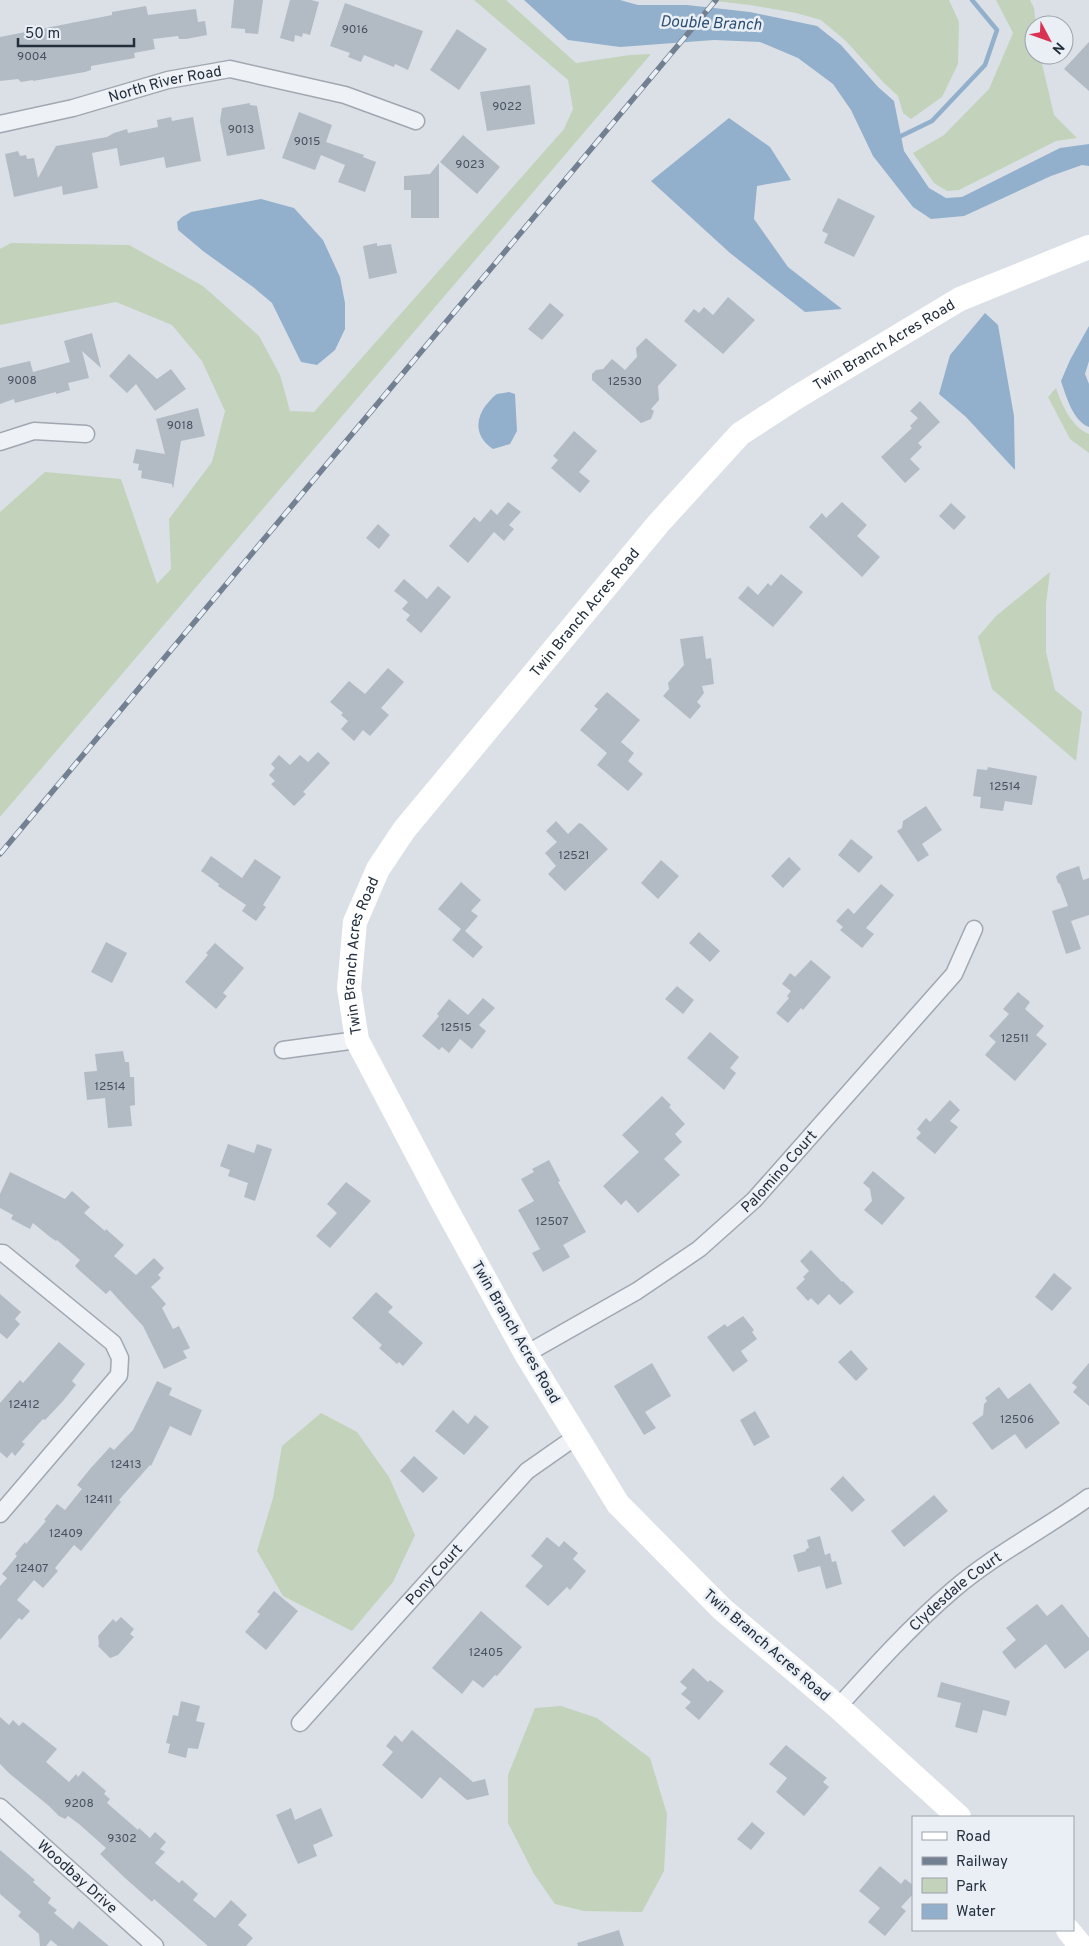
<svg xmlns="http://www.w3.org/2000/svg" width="1089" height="1946" font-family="Overpass,sans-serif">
	<rect width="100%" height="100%" fill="#dbe0e7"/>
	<path fill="#c2d2bb" d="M474,0H506L576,63L630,55L651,54L0,817V512L45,472L121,479L157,584L171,569L169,519L212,462L225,411L202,361L172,325L116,302L0,325V249L11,243L129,245L203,286L259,336L280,375L290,411L314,412L564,129L573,109L568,80Z
		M706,0H949L959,22L958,64L942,97L911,119L903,113L898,96L883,82L846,41L821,20L796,13L750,5Z
		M996,0H1030L1034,8L1036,25H1034V55H1040L1054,115L1077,138L1056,141L959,190L947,191L934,183L913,153L944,135L989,89L1013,33Z
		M1056,388C1062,406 1072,427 1089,434V453L1070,439L1048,397Z
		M1050,572L1046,604V652L1055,690L1082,712L1076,761L992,689L978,637L996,616Z
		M321,1413L357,1432L389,1477L415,1535L393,1582L352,1631L283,1596L257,1551L273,1498L282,1446Z
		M561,1706L597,1718L650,1758L667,1814L664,1871L642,1912L584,1911L555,1904L534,1874L508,1823V1775L535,1708Z"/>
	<path fill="#92b0cb" d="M524,0H620L638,5H687L750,12L817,26L841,45L878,87L894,101L904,151L929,188L946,198L962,197L1060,148L1089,144V166L1082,165L1051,176L964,216L931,219L913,207L873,156L851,110L833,84L798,58L760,42L714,40L620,47L568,40Z
		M729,118L770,147L791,180L757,186L754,219L788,267L842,309L805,312L730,253L651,181Z
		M261,199L294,208L323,240L340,277L345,303V329L335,350L317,365L301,362L272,303L253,287L203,251L178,230L177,222L182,217L191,212Z
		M985,313L998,325L1014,416L1015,470L966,417L939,394L950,355Z
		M1089,326V361L1085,374L1089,384V427C1073,421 1066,396 1061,381L1070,360Z
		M509,392L515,394L517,431L510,444L493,449C476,438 474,421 486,405C489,402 493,396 497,394C501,393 506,393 509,392Z"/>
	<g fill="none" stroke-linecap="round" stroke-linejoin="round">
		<path stroke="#92b0cb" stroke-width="4.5" d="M897,138L932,121L985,65L997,30L972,0"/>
	</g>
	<path fill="#b2bac4" d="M234,0H263L258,34L245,33V29L231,28Z
		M290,0H311L319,2L310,35L303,33L302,37L295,35L294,42L280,38Z
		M345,3L423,31L408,70L395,64L394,67L364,55L361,62L348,57L350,53L330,46Z
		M146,6L148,15L196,9L198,22L205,21L207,35L186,39H179L178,36L153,39L155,49L134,53L135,58L91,66V70L85,72L33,81V80L21,82L18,79L0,81V37L112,15V12Z
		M457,29L487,49L459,90L430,70Z
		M1089,42V91L1064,69Z
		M530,85L535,124L487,131L480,92Z
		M250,103V105L257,106L265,149L227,156L220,121L222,108Z
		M299,112L332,125L326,142L364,155L363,157L376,162L365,192L338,182L345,165L321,155L315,170L282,158Z
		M171,117L172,121L193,117L201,161L166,168L164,157L120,166L117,148L92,153L98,188L63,195L62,186L14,197L5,154L18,151L20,156L26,155L27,159L34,158L38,178L56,146L107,137L114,133L127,129L128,133L158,127L157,120Z
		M463,135L500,167L477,194L440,162Z
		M439,163V218H411V190H404V176L430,174Z
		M838,198L875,216L854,257L824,243L828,234L822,231Z
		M377,243V246L391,244L397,273L369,279L363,246Z
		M728,297L755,320L723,354L684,321L694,309L699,313L704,307L713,315Z
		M550,303L564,315L542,340L528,329Z
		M92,333L101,368L82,351L89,378L68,383L70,390L56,394V392L15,403L14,399L0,404V368L30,361L33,372L70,362L64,341Z
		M646,338L677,365L658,386L659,400L651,409L654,411L651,419L641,423L592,380V374L596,370L603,369L612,359L625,370L637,357L636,348Z
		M129,354L157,379L171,369L186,389L155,411L136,384L127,393L109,376Z
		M920,401L940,422L918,443L922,447L910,459L920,469L905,483L881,457L912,428L910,426L918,418L910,411Z
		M198,408L205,436L181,441L173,489L172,484L141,478L142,471L138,470L139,464L133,463L136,449L165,454L156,419Z
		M574,431L597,451L579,472L590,481L580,493L551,468L558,460L553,456Z
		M508,502L521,512L509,525L514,529L504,541L494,532L468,563L449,546L474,517L480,522L491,509L497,515Z
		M842,502L867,525L857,536L880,557L862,577L809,527L822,513L826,518Z
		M951,503L966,517L954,530L939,516Z
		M378,524L390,535L379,549L366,538Z
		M781,574L803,592L773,627L738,598L748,586L758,595L768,583L771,586Z
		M404,579L427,599L438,586L451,597L421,633L406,620L410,615L402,609L408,602L394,591Z
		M703,636L706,659L711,658L714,684L702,686L704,693L697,702L701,706L690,719L663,696L669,689L668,683L684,665L680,639Z
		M388,668L404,682L381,708L389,715L370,736L363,730L354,741L341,729L348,721L341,715L343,713L330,702L349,681L365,694Z
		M607,692L640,720L621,742L634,753L628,761L643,774L628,791L597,765L607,753L580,730L598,709L594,706Z
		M318,752L330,763L303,792L306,794L294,806L271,784L275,781L269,775L275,768L271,764L279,755L290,765L300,755L308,762Z
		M988,767L1037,776L1032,805L1005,801L1003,811L980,808L981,797L973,796L977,769L987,770Z
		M926,806L942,830L922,844L929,855L918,862L897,831L902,828L903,821Z
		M556,821L568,834L579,823L582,824L608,849L565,891L548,874L556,866L545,853L557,842L546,831Z
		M851,839L873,857L859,873L838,855Z
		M211,856L242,878L255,859L281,877L263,905L266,907L256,921L242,911L246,905L218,886L219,884L201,871Z
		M789,857L801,869L783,888L771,876Z
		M661,860L679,876L658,899L641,883Z
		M1079,866L1083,880L1089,878V915L1071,921L1081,949L1066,954L1052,911L1068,906L1060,884L1058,883L1056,877L1059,873Z
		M461,882L481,900L471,911L478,916L465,931L483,947L473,958L452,940L461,929L438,909Z
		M881,884L894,895L866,928L874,934L862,948L840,930L843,927L836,921L848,908L854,914Z
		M699,932L720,951L710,962L689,943Z
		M106,942L127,953L112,983L91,972Z
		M215,943L244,968L223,993L227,996L216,1009L185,982L208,955L206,953Z
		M811,960L831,977L803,1010L801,1008L788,1023L776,1013L789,998L787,996L791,991L782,984L790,973L795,977Z
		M677,986L694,1000L683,1014L665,999Z
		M1018,992L1030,1002L1025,1009L1044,1026L1036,1035L1047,1044L1015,1081L985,1055L996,1042L989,1036L1009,1014L1003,1009Z
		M483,998L495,1008L479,1025L486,1031L472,1049L460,1039L449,1053L442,1047L439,1050L422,1036L439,1016L437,1014L449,999L468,1015Z
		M710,1032L739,1057L730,1068L736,1073L724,1090L687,1058Z
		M123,1051L125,1062H129L130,1077H134L135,1105L130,1106L132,1126L108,1128L105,1098L87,1100L84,1072L97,1071L95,1054Z
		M662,1096L671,1105L669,1107L685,1124L675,1134L682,1142L664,1159L680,1175L638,1213L626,1200L621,1205L603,1186L639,1152L622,1135Z
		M950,1100L960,1110L950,1121L958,1127L935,1154L916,1138L921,1133L917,1129L926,1118L930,1122Z
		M228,1144L254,1153L257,1144L272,1149L255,1201L244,1197L248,1183L228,1176L230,1170L220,1166Z
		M549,1160L560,1181L558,1182L586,1232L563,1245L570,1257L543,1272L532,1253L540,1249L518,1210L534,1201L521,1179L534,1172L532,1169Z
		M873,1171L905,1198L882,1225L864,1210L872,1201L870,1189L863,1183Z
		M10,1172L65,1199L72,1191L90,1207L84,1213L105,1231L106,1229L124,1245L114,1256L136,1275L154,1258L164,1268L158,1275L161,1278L151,1287L166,1304L162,1308L173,1329L179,1326L190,1348L183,1351L187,1358L164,1369L143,1326L110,1290L106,1294L80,1271L75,1266L80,1260L57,1240L56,1241L50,1237L33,1223L30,1229L11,1219L13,1215L0,1208V1194Z
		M346,1182L371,1201L330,1248L316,1236L337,1213L327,1204Z
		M811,1250L842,1282L843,1281L854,1292L840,1305L829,1294L818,1305L811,1298L808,1301L796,1288L805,1279L803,1277L809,1271L800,1261Z
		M1054,1273L1072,1288L1052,1311L1035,1297Z
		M376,1292L393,1307L388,1312L423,1343L403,1366L399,1362L397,1364L379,1348L382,1345L352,1318Z
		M0,1294L21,1312L15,1319L20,1324L7,1339L0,1333Z
		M743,1316L754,1330L752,1332L757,1339L741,1351L748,1361L733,1372L707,1337L725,1324L727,1327Z
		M59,1342L85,1364L72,1381L76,1385L63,1401L45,1420L43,1419L22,1442L25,1444L15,1456L12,1452L7,1458L0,1452V1403L20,1380L23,1383Z
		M851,1350L868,1369L856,1381L838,1362Z
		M652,1363L671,1396L645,1412L656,1428L644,1435L614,1386Z
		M1089,1363V1406L1073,1392L1077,1387L1072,1383Z
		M157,1381L172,1388L169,1395L202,1410L191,1436L170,1426L151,1466L150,1465L119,1500L121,1502L81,1551L74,1545L55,1568L58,1571L43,1588L34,1580L17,1600L30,1611L22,1620L19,1618L0,1640V1586L7,1578L2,1574L17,1556L15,1554L25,1542L26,1544L46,1521L44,1520L57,1504L65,1510L82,1489L77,1485L90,1469L110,1447L114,1450L133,1430Z
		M1030,1383L1060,1423L1026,1449L1015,1434L992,1450L972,1423L983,1415L984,1404L987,1401L985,1398L999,1387L1008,1399Z
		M453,1410L468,1424L475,1415L489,1427L464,1455L435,1431Z
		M755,1411L770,1437L754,1446L740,1420Z
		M414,1456L438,1478L423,1493L400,1471Z
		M843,1476L865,1500L852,1512L830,1489Z
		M934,1495L948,1511L904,1547L891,1531Z
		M820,1536L825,1555L830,1553L832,1562L836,1561L842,1584L826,1589L820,1566L798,1572L793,1555L806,1551V1549L809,1548L807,1540Z
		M547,1537L559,1547L564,1541L578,1553L573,1559L586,1571L570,1590L567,1587L548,1606L525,1586L543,1566L531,1556Z
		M274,1591L298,1611L266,1650L245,1632L260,1614L257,1612Z
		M1037,1604L1047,1616L1062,1604L1089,1638V1650L1065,1669L1046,1644L1015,1669L1002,1652L1016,1640L1006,1628Z
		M481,1611L522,1647L497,1676L495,1675L483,1688L473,1680L462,1694L432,1668Z
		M121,1617L134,1629L130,1634L134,1637L118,1655L110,1658L98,1646L99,1644L98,1636L113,1619L116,1622Z
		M693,1668L708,1682L710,1680L724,1691L699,1720L685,1708L691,1702L681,1694L687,1688L680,1682Z
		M941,1682L1010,1701L1006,1716L983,1710L977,1733L955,1727L961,1703L937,1697Z
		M181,1701L200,1706L196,1721L205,1723L198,1749L188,1748L186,1758L168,1753L170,1744L166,1743L173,1715L178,1716Z
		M0,1717L9,1725L13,1720L19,1726L23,1722L57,1749L46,1762L69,1782L76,1774L78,1777L83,1771L106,1791L104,1794L110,1799L107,1803L138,1830L139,1828L150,1838L155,1832L166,1842L160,1849L165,1852L155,1863L179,1883L182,1880L198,1894L193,1900L215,1918L231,1900L247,1915L238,1925L253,1938L246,1946H208L154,1899L152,1902L125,1878L100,1854L106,1848L79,1824L68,1816L65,1819L59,1816L49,1806L10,1774L0,1764Z
		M412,1730L473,1782L485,1779L489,1795L467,1800L440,1777L422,1799L382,1765L393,1752L386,1746L395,1735L402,1742Z
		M786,1745L827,1778L823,1782L829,1787L804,1816L776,1792L787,1778L769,1764Z
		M291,1808L295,1820L321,1808L333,1836L313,1845L317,1856L298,1864L276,1815Z
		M752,1822L765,1833L751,1850L737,1839Z
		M0,1850L35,1880L33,1882L51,1898L48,1903L57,1910L54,1913L73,1929L79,1921L109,1946H58L51,1940L46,1946H40L39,1934L18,1916L21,1912L0,1894Z
		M880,1866L901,1884L905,1879L913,1885V1894L901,1907L906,1911L885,1936L868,1922L880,1908L859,1891Z
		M619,1930L624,1946H578L577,1943Z"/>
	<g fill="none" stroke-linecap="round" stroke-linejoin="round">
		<g stroke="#a0a7b1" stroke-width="19">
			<g id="street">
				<path id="s1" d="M0,124L73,108L168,80L230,69L345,95L416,121"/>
				<path d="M0,442L34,431L86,434"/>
				<path d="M283,1050L357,1040"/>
				<path d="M0,1253H3L113,1343L120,1358L119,1375L0,1514"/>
				<path id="s2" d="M526,1354L637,1291L699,1249L745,1208L754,1200L954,974L974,929"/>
				<path id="s3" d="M838,1707C875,1666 912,1625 953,1590C995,1554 1045,1529 1089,1497"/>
				<path id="s4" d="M300,1723L527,1471L577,1436"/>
				<path id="s5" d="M0,1807L155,1946"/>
			</g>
		</g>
		<use href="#street" stroke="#eef1f5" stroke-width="16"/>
		<g stroke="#fff" stroke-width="24">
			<path id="s6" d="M959,1817L838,1707L722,1609L618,1504L526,1354L442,1201L357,1040L349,988L355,922L378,869L404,830L658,524L740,434L797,397L960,299L1089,247"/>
			<path d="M1068,1930L1081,1946"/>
		</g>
		<g stroke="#738092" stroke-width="5.5">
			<path id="rail" d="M0,854L716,0"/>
		</g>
		<use href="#rail" stroke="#eaeff5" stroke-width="4" stroke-dasharray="11" stroke-linecap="butt"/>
	</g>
	<g text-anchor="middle" stroke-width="5" stroke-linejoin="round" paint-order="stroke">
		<g font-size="12" fill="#485260">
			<text x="355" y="33">9016</text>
			<text x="32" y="60">9004</text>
			<text x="507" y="110">9022</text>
			<text x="241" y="133">9013</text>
			<text x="307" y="145">9015</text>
			<text x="470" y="168">9023</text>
			<text x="22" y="384">9008</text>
			<text x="625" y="385">12530</text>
			<text x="180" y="429">9018</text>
			<text x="1005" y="790">12514</text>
			<text x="574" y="859">12521</text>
			<text x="456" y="1031">12515</text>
			<text x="1015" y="1042">12511</text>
			<text x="110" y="1090">12514</text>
			<text x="552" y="1225">12507</text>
			<text x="24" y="1408">12412</text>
			<text x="1017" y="1423">12506</text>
			<text x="126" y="1468">12413</text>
			<text x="99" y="1503">12411</text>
			<text x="66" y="1537">12409</text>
			<text x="32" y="1572">12407</text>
			<text x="486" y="1656">12405</text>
			<text x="79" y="1807">9208</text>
			<text x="122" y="1842">9302</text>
		</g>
		<g font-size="15" fill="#242f3e" stroke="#eaeff5">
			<text dy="5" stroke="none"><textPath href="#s1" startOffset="170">North River Road</textPath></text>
			<text dy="5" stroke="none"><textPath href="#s6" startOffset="1908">Twin Branch Acres Road</textPath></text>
			<text dy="5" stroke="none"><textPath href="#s6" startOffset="1502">Twin Branch Acres Road</textPath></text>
			<text dy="5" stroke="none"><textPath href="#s6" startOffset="1082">Twin Branch Acres Road</textPath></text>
			<text dy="5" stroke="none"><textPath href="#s2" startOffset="314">Palomino Court</textPath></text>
			<text transform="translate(516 1332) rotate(60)" y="5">Twin Branch Acres Road</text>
			<text dy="5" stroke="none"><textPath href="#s4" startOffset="200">Pony Court</textPath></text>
			<text dy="5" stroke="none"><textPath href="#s3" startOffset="165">Clydesdale Court</textPath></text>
			<text transform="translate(767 1645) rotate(41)" y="5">Twin Branch Acres Road</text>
			<text dy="5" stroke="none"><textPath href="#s5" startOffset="104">Woodbay Drive</textPath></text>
		</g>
		<g font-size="16" font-style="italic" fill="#2b4f75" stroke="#eaeff5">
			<text transform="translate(711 22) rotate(2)" y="6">Double Branch</text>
		</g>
	</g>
	<rect x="912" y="1816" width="162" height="115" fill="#eaeff5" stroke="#9ba2ac"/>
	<rect x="922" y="1832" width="25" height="8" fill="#ffffff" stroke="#9ba2ac"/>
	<text x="956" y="1841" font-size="15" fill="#242f3e">Road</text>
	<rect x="922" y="1857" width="25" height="8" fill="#738092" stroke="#9ba2ac"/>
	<text x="956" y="1866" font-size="15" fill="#242f3e">Railway</text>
	<rect x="922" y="1878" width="25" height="15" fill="#c2d2bb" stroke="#9ba2ac"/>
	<text x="956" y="1891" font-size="15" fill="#242f3e">Park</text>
	<rect x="922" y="1904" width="25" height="15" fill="#92b0cb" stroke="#9ba2ac"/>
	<text x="956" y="1916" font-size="15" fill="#242f3e">Water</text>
	<g transform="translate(1049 40) rotate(131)"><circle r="24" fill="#eaeff5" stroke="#9ba2ac"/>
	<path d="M0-4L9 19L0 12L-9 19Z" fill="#da3253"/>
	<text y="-8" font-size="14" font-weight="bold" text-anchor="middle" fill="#242f3e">N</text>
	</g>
	<path d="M18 38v8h116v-8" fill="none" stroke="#242f3e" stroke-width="2.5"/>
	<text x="25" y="38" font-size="15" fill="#242f3e" stroke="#eaeff5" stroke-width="4" paint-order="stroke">50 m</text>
</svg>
